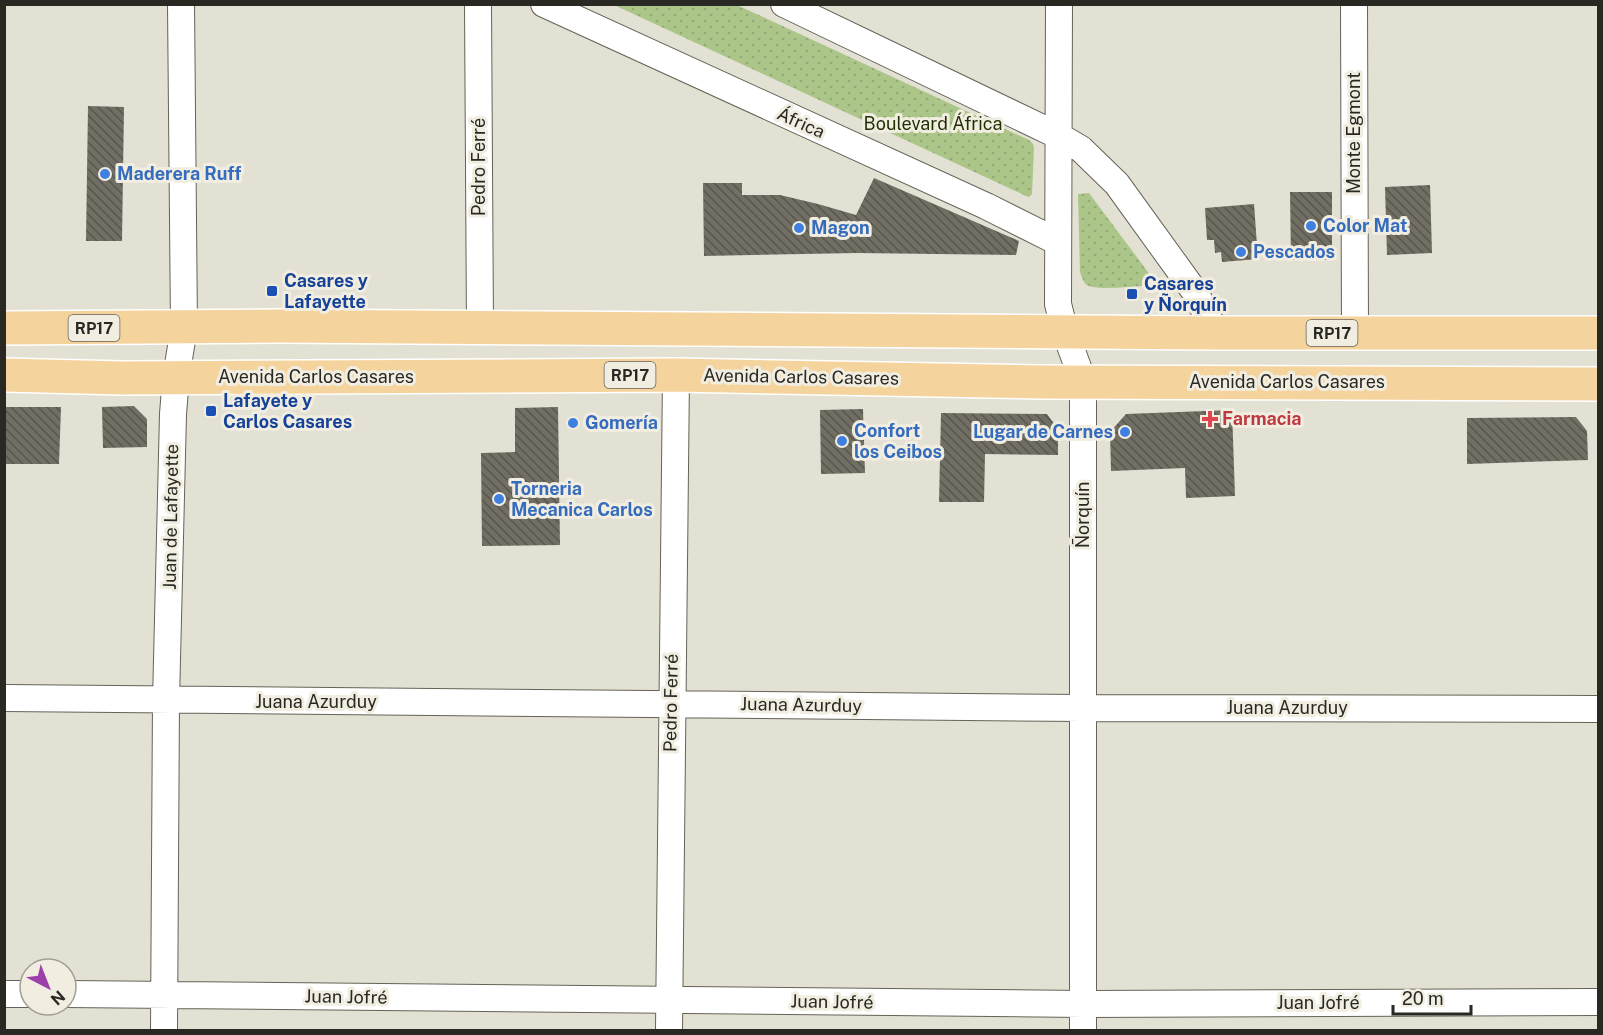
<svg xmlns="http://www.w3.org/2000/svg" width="1603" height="1035" font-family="'Public Sans',sans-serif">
	<defs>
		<pattern id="park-dots" width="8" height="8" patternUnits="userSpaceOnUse" patternTransform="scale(1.5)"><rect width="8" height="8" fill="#acc68a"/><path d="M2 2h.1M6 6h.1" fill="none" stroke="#94aa77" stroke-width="1.8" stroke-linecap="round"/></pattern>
		<pattern id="building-back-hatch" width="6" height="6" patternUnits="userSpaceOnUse" patternTransform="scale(1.5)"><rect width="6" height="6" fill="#716f63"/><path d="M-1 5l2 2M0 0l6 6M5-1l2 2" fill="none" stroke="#58564d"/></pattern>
	</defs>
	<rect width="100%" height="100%" fill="#e3e1d4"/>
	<path fill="url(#park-dots)" d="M614,5H737L1029,140L1033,144L1034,148L1032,194L1029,197L1026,196Z
		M1089,193L1148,272L1151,280L1146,286C1133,286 1097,291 1087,285C1083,282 1082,277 1080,272L1078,194Z"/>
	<path fill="url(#building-back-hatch)" d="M88,106L124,107L122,241H86Z
		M874,178L1019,241L1016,255L857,253L704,256L703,183H742V195H780L818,204L856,215Z
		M1430,185L1432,253L1387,255L1385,187Z
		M1290,192H1332V260H1291Z
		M1254,204L1258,259L1222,262L1221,252L1215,253L1214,240H1207L1205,208Z
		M134,406L147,419V447L103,448L102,407Z
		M4,407H61L59,464H4Z
		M558,407L560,545L482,546L481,453L515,452V408Z
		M863,409L865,473L821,474L820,410Z
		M1232,410L1235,496L1186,498L1185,468L1111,471L1110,432L1126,414Z
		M941,413L1047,414L1058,429V455L985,454L984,502H939Z
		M1576,417L1587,431L1588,460L1467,464V418Z"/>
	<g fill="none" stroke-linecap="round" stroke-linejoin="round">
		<g stroke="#656357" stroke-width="28">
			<path id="minor" d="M478,4L480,329
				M544,4L986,206L1058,242
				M784,4L1059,136L1081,149L1117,184L1195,292L1216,333
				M1059,4L1058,304L1065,332L1083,381V1030
				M1354,4L1355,333
				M4,698L1083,708L1598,709
				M4,994H30
				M66,994L1083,1004L1598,1002
				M164,1030L166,701L173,414L176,377L184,328L181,4
				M669,1030L676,375"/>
		</g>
		<g stroke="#fff" stroke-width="36">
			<path id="major" d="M4,328L279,326L1216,333H1598
				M4,375L122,378L676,375L1040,382L1598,384"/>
		</g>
		<use href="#minor" stroke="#fff" stroke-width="26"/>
		<use href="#major" stroke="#f5d39c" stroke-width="33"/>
	</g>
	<g fill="#3f7fe0" stroke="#f1eee1" stroke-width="2">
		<circle cx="105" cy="174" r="6"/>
		<circle cx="1311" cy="226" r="6"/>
		<circle cx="799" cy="228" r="6"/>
		<circle cx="1241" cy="252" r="6"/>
		<circle cx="573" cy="423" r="6"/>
		<circle cx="1125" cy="432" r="6"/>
		<circle cx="842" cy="441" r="6"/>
		<circle cx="499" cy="499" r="6"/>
	</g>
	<g fill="#1a4fb4" stroke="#f1eee1" stroke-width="2">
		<rect x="266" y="285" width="12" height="12" rx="3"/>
		<rect x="1126" y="288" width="12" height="12" rx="3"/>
		<rect x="205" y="405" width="12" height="12" rx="3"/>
	</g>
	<path fill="#e0444e" stroke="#f1eee1" stroke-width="2" d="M1207 410h6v6h6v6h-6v6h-6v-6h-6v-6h6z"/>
	<g text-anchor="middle" stroke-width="6" stroke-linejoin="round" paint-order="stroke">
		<g fill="#f1eee1" stroke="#65635c" stroke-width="1.5">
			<rect x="68.5" y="315" width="51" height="26" rx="4.5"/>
			<rect x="1306.5" y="320" width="51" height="26" rx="4.5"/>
			<rect x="604.5" y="362" width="51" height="26" rx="4.5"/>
		</g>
		<g font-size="16" font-weight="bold" fill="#292823">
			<text x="94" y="334">RP17</text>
			<text x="1332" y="339">RP17</text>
			<text x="630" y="381">RP17</text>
		</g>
		<g font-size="18" fill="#292823" stroke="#f1eee1">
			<text transform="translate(801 123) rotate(24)" y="6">África</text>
			<text transform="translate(1354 133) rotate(-90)" y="6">Monte Egmont</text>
			<text transform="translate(479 167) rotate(-90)" y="6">Pedro Ferré</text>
			<text x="316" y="383">Avenida Carlos Casares</text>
			<text transform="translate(801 377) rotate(1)" y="6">Avenida Carlos Casares</text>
			<text x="1287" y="388">Avenida Carlos Casares</text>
			<text transform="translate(1083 515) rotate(-90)" y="6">Ñorquín</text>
			<text transform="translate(171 517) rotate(-89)" y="6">Juan de Lafayette</text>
			<text x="316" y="708">Juana Azurduy</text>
			<text transform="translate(671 703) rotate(-89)" y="6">Pedro Ferré</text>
			<text transform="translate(801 705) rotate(1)" y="6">Juana Azurduy</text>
			<text x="1287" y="714">Juana Azurduy</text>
			<text transform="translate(346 997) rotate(1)" y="6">Juan Jofré</text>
			<text transform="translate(832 1002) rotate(1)" y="6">Juan Jofré</text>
			<text x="1318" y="1009">Juan Jofré</text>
		</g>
		<g font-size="18" fill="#1f2f01" stroke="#f1eee1">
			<text x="933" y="130">Boulevard África</text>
		</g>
		<g font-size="18" font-weight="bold" fill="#366cbe" stroke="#f1eee1" text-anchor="start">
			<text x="117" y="180">Maderera Ruff</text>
			<text x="1323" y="232">Color Mat</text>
			<text x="811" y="234">Magon</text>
			<text x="1253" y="258">Pescados</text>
			<text x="585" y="429">Gomería</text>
			<text x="854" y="437">Confort<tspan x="854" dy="21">los Ceibos</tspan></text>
			<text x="1113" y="438" text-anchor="end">Lugar de Carnes</text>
			<text x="511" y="495">Torneria<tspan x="511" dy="21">Mecanica Carlos</tspan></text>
		</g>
		<g font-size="18" font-weight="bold" fill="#164399" stroke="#f1eee1" text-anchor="start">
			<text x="284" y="287">Casares y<tspan x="284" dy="21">Lafayette</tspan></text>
			<text x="1144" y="290">Casares<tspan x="1144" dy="21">y Ñorquín</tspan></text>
			<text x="223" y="407">Lafayete y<tspan x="223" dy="21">Carlos Casares</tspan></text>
		</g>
		<g font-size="18" font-weight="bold" fill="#be3a42" stroke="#f1eee1" text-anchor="start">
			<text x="1222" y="425">Farmacia</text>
		</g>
	</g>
	<rect width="1603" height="1035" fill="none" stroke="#292823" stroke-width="12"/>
	<g transform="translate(48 987) rotate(138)"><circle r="28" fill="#f1eee1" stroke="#a19f95" stroke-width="1.5"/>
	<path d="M0-4.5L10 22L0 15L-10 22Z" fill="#9d40aa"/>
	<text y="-9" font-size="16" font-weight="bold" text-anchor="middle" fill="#292823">N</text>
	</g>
	<path d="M1393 1005v9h78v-9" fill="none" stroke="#292823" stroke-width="3"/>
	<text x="1402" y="1005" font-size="18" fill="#292823" stroke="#f1eee1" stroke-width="4.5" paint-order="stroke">20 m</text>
</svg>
